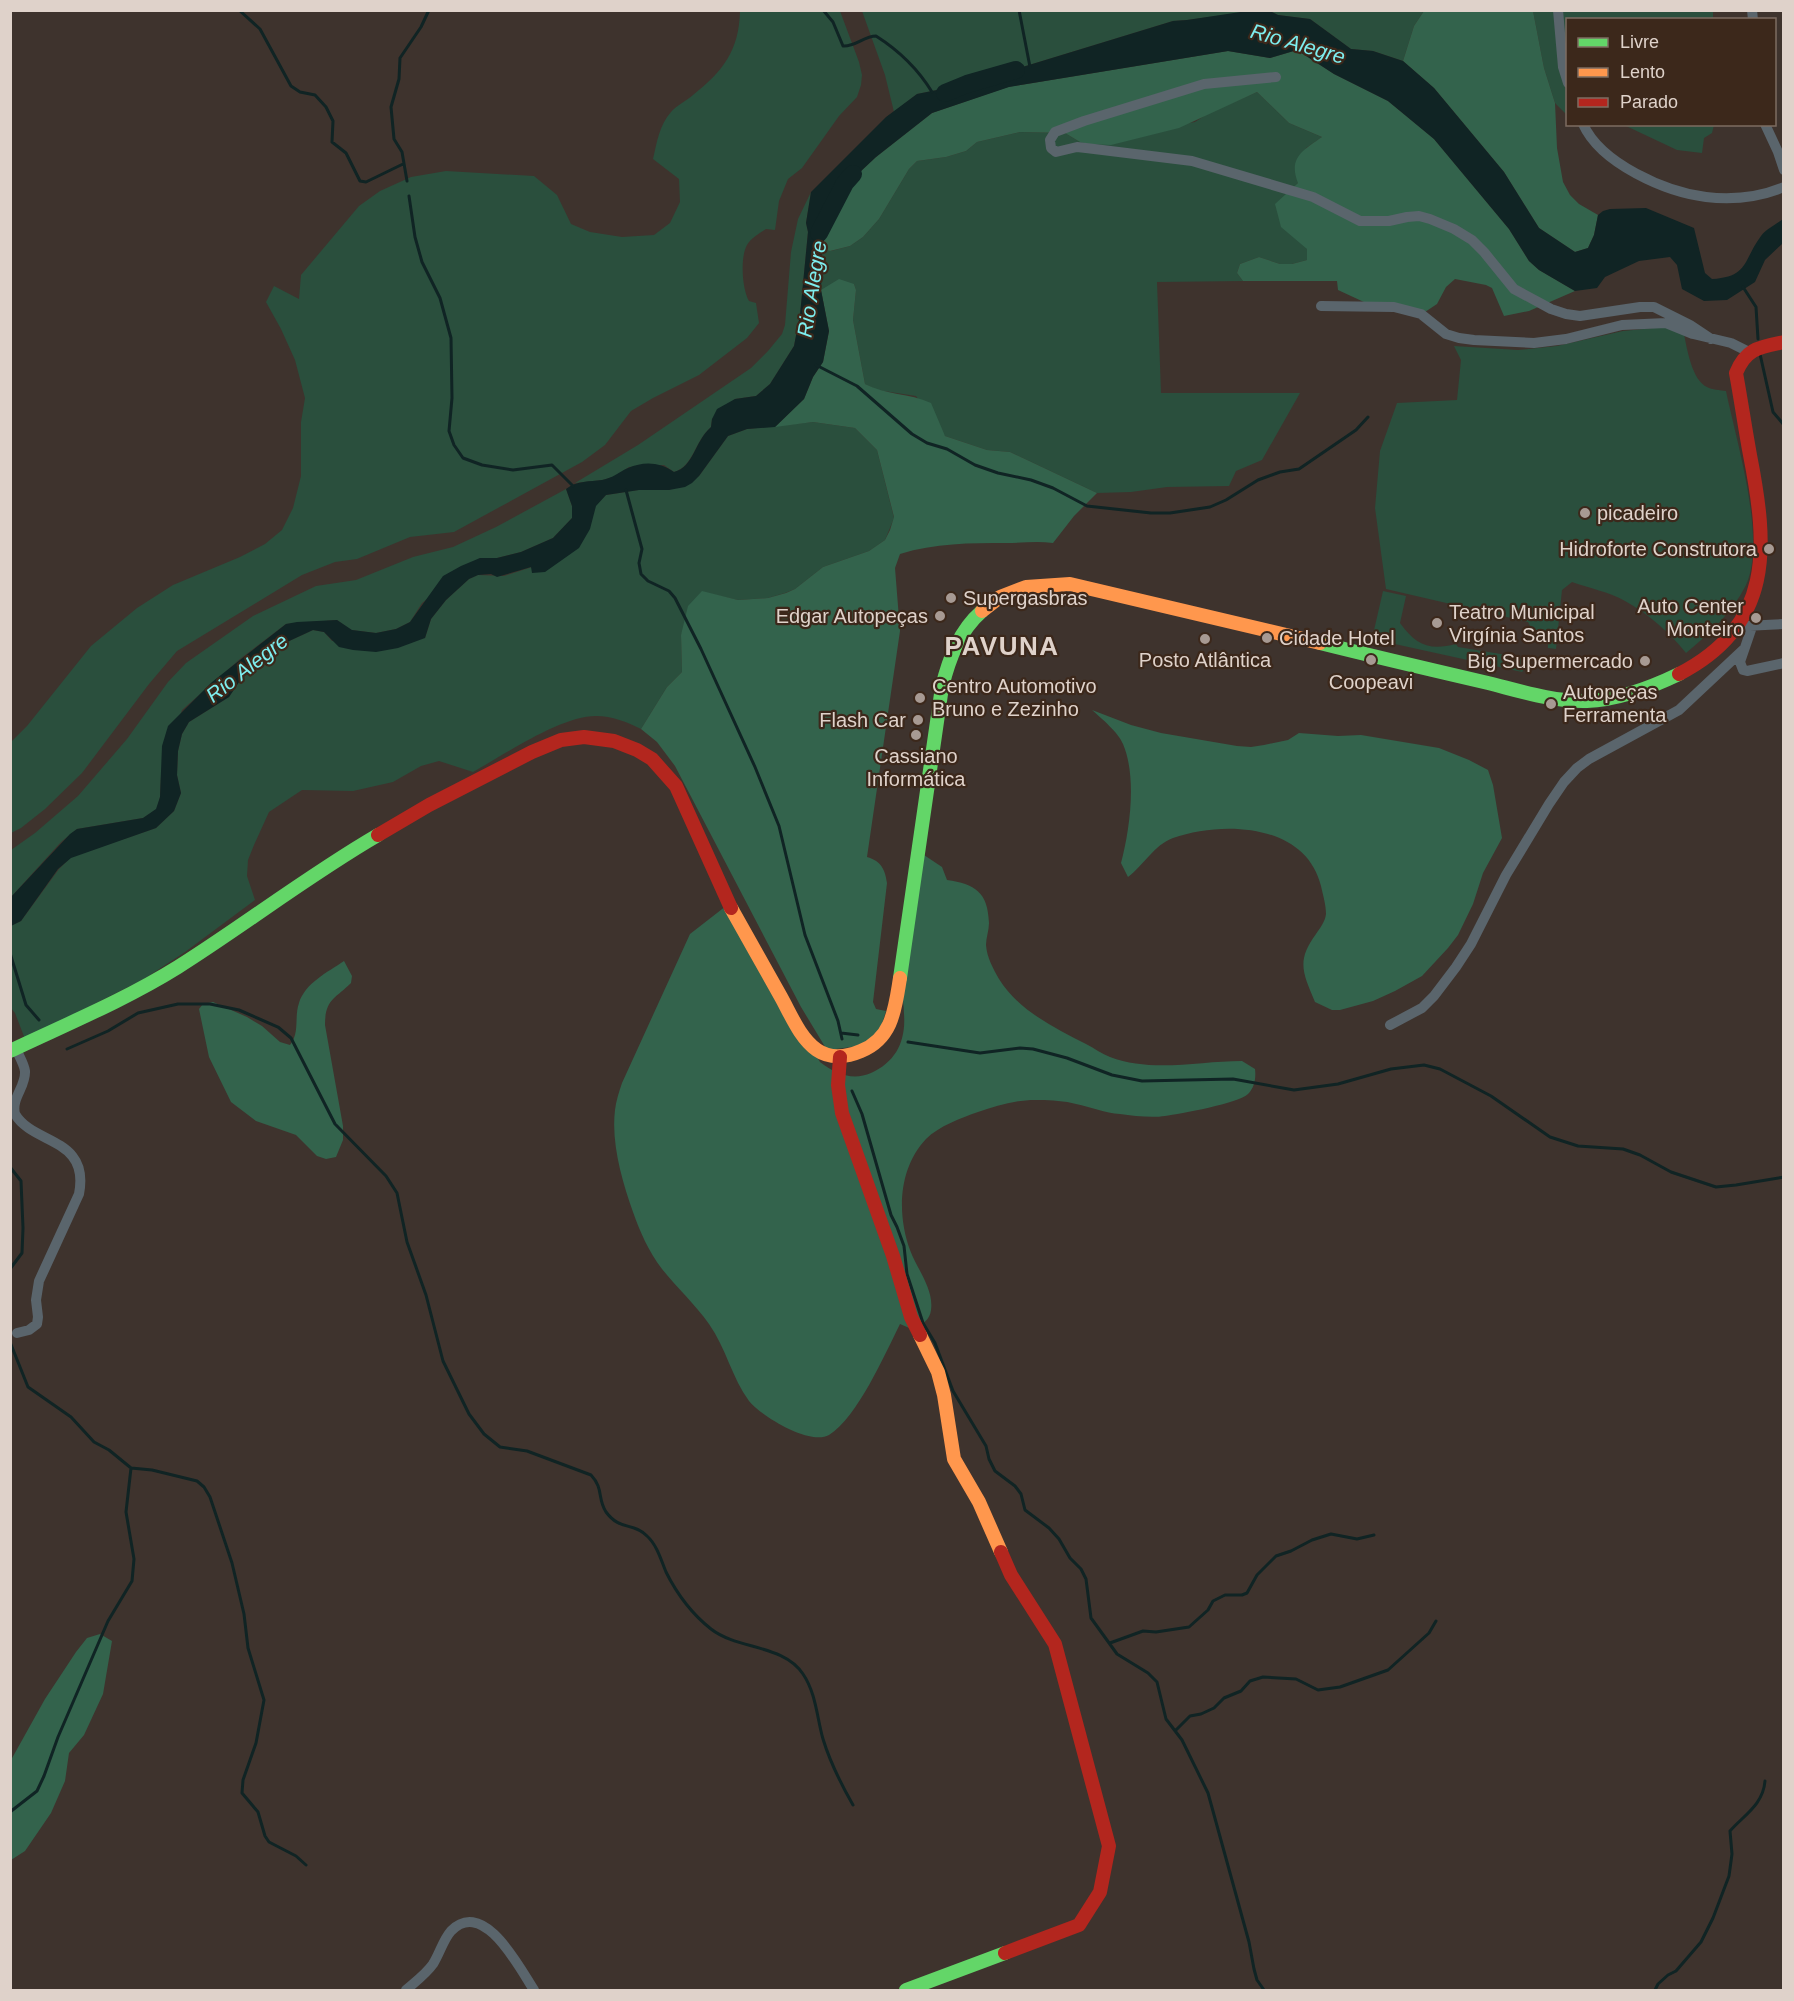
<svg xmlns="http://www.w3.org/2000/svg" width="1794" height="2001" font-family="Helvetica,sans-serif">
	<rect width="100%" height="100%" fill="#3e332d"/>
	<path fill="#2a4f3d" d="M740,11H840L859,62L862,75L861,85L857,97L839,116L802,168L788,179L779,201L775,230L766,229C760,233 751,238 747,245C740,257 742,289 749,301L756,303L759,323L747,338L699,375L653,398L631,411L605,445L582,462L454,532L410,537L357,559L335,562L302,575L177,651L149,684L82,773L45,809L21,828L11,833V742L27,726L91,646L137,608L173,585L240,557L265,544L282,530L293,508L301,476V422L305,398L295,360L281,329L266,302L274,286L299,299L301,275L359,206L380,191L411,177L446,171L534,176L557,195L571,224L590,232L622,237L654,235L670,223L680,202L679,179L653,159C657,142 659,126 671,112C677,105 686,101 693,95C723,71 739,51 740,11Z
		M862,11H1254L1187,20L1173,21L1000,74L983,81L917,94L894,112L885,75Z
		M1270,11H1424L1414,26L1403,61L1373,51L1351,49L1310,19L1278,15Z
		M1533,11H1713V19L1568,20L1567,115L1555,103L1544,68Z
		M1257,92L1289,123L1322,137L1306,148L1298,183L1285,196L1307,249V260L1292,264H1280L1259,257L1240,264L1237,273L1243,281L1157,282L1161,393H1300L1262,460L1236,471L1229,486L1167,487L1131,492L1097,493L1010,452L987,450L945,436L916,396L877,390L865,384L853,320L856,290L854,284L821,290L822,249L831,251L850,246L863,237L879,219L909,169L917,161L946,157L966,151L977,142L1020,132L1065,133L1080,142L1195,122L1207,114Z
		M1624,125H1714L1712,133L1704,138L1702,153L1677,150Z
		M811,192L806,223L808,232L800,315L794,346L770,384L756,396L735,399L712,419L711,427C694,442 694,466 674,472L664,465L629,467L616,476L603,480L575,483L638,445L751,368L768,351L782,334L785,325L791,252L798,219Z
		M1664,327L1684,334C1687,349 1692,380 1707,387C1712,390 1720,390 1726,391C1736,440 1767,540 1746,585C1732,613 1709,634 1686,653C1670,633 1649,614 1625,601C1609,592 1589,588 1572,582L1562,590L1556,649L1548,648V644L1538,642L1528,622L1386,589L1375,508L1380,451L1397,403L1457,400L1461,360L1454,346L1518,350L1557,346L1623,331Z
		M813,422L855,428L877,450L894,518L885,540L869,551L823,567L795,589L785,593L768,598L738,600L702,592L681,635L682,672L667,687L641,729C627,722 612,716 596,716C561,716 505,754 473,772L439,761L421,766L393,782L353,791L302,790L269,812L254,845L248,860L247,876L255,900L185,952L144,979L25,1039L15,1013L11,1008L10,926L21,921L59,869L71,857L156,828L174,811L181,793L177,775L178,751L182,734L189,722L229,697L241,679L274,648L313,630L324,632L332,641L425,638L431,619L446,600L469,579L478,575L504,576L532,567L606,495L638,490H669L699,476L728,436L747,429Z
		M566,489L572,506V518L553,538L521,552L497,558H480L422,603L410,622L396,629L376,633L351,630L337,620L286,624L240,659L182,710L161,775L160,797L157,809L143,818L77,829L61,842L11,897V850L35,833L78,796L127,739L168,682L186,663L253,616L316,586L356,580L413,557L453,547L496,527Z
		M1383,591L1406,596L1400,623C1416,645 1429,651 1456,644L1458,647L1519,657L1530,663L1522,672L1372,639Z"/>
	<path fill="#33634c" d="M1424,11H1533L1544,68L1555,103L1557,148L1563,182L1570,195L1579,204L1598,215L1594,235L1588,248L1575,252L1539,228L1504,172L1434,88L1403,61L1414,26Z
		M1297,50L1334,74L1388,101L1434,139L1509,229L1529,261L1539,270L1575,291L1529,311L1504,316L1492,288L1486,285L1455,279L1446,287L1437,304L1425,312L1379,309L1338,290L1337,281H1243L1237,273L1240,264L1259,257L1280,264H1292L1307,260V249L1281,227L1275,204L1298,183C1288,158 1303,150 1322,137L1289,123L1257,92L1179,128L1111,145L1089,144L1080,142L1065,133L1020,132L977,142L966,151L946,157L917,161L909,169L879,219L863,237L850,246L830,251L822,249L830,207L845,186L876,157L932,113L1008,87L1228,51L1270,58Z
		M839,279L854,284L856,290L853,320L865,384C886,395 909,393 931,403L945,436L987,450L1010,452L1097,493L1074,516L1053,543C1037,541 1022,543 1006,543C970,543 935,543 900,554L895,568L900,631L867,857C881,861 885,869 887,883L873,1002L876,1009L886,1011L876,1044L827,1050L801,1007L675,766L657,742L641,729L667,687L682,672L681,635L688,606L702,591L738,600L768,598L786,593L795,589L823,567L869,551L885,540L890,530L894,517L877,450L855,428L813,422L775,427L804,399L813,377L823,362L829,331L821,290Z
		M1092,710L1131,725L1161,733L1237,746L1251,747L1264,745L1288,740L1299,733L1338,736L1361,735L1439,748L1469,760L1488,770L1493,785L1502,838L1483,873L1473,904L1458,935L1448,948L1422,976L1395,991L1373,1001L1340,1010H1332L1315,1002C1303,973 1296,961 1316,934C1320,928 1325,922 1326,914C1326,905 1323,895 1321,886C1306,824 1224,820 1173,838C1154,845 1144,865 1128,877L1121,863C1130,829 1137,777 1123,744C1119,733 1101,718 1092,710Z
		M924,855L942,867L947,880C975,884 988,892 989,923C989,930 986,938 986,945C987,958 993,968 999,979C1019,1011 1055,1028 1086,1044C1094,1048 1102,1054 1110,1057C1152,1073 1199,1061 1242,1061L1255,1069C1256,1077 1255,1087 1248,1094C1239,1103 1180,1114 1165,1116C1152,1118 1134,1116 1120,1114C1105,1113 1091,1107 1076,1104C1065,1101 1051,1100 1040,1100C1019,1099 998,1105 978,1112C961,1118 939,1126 926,1139C898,1169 897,1214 910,1250C917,1269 934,1289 931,1310C930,1320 922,1324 914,1330L900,1324C885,1354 857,1418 829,1435C810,1446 761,1416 749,1401C732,1378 726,1348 709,1324C695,1304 677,1288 662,1269C649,1252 640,1232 633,1212C622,1181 611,1143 615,1110C616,1101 619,1092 622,1083L690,934L726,906L820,1062C835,1074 853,1081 871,1073C896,1062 906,1041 904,1014C904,1003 901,992 903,982C909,940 917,897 924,855Z
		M344,961L352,976L351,983C335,999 325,999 325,1025L343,1126V1140L336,1157L326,1159L317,1156L296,1135L256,1121L231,1102L209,1057L199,1009L203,1004L213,1002L247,1017L262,1026L280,1042L290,1045C300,1033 294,1017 299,1003C305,983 328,972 344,961Z
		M100,1634L112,1641L103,1694L84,1735L69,1753L65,1781L51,1813L25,1851L11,1860V1760L45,1699L76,1652L87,1638Z"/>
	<path fill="#102424" d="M1254,10L1270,11L1278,15L1310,19L1351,49L1373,51L1403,61L1434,88L1504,172L1539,228L1575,252L1588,248L1594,235L1598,215L1603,211L1610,209L1646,208L1694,228L1705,273L1712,279C1749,277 1743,260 1761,236C1766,229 1777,224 1783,219V243L1765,260L1755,282L1727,300L1704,301L1682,289L1677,265L1670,257L1639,261L1605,277L1597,288L1575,291L1539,270L1529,261L1509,229L1434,139L1388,101L1334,74L1297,50L1270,58L1228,51L1009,87L932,113L876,157L845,186L830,207L822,249L821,290L829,331L823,362L813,377L804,399L775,427L747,429L728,436L699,476L692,483L685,487L669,490H639L606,495L596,506L590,529L579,548L545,572L532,573L531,567L497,577L491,574L478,575L469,579L446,600L431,619L425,638L398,648L376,652L353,650L339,647L324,632L313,630L274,648L241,679L229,697L189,722L182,734L178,751L177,775L181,793L174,811L156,828L71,858L58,869L21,921L11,926V897L70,834L77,829L143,818L156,809L160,797L162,746L168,726L212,682L286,624L297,622L337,620L352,630L376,633L396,629L410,622L443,576L461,566L480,558H497L521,552L553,538L572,518V506L566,489C578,480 589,482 602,480C613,478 619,472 628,468C644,461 660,462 674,472C694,467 694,442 711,427L712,419L717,409L735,399L756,396L770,384L794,346L800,315L808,232L806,223L811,192L886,117L917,94L982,81L1000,74L1173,21L1187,20Z"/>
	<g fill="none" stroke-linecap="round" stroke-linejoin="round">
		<path stroke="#102424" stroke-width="3" d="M239,10L260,29L291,86L300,92L315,95L326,107L333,121L332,142L346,153L360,181L366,182L403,164
			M823,10L833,22L843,46C855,47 864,36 876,36C898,50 918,69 932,92
			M1019,10L1030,67
			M407,181L402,152L394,139L391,107L399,79L400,58L421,27L429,10
			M409,196L415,237L422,262L440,298L451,338L452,398L449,431L454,445L463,458L482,465L513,470L552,465L573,486
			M1743,287L1756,307L1758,339
			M1760,354L1773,412L1784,425
			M816,365L857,386L912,434L927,443L947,449L975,465L998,473L1031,480L1053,488L1087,506L1151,513H1170L1210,507L1226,500L1258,480L1280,472L1299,469L1356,430L1368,417
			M626,490L642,549L639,563L641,574L648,581L669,591L675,598L701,649L755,767L779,826L805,935L838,1021L842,1039
			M10,953L26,1005L39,1020
			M841,1033L858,1035
			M908,1042L980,1053L1020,1048L1033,1049L1067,1058L1112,1075L1142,1081L1233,1079L1294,1090L1338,1084L1391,1069L1424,1065L1440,1069L1491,1096L1550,1137L1578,1146L1623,1149L1640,1155L1671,1172L1716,1187L1736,1185L1784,1177
			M67,1049L108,1031L138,1013L178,1004H210L239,1010L278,1027L291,1038L335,1124L386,1176L397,1193L407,1242L426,1295L443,1361L469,1414L484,1434L500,1447L527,1451L591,1475C604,1489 597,1498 606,1512C620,1531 633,1522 647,1536C657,1545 661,1560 666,1572C677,1594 692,1614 711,1629C738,1650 783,1644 803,1674C816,1693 817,1718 823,1739C830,1762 841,1784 853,1805
			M852,1091L862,1114L891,1215L897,1227L904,1246L907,1274L923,1323L935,1343L953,1391L986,1446L989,1459L995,1471L1015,1486L1021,1494L1025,1510L1049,1528L1059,1539L1070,1558L1081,1569L1086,1579L1091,1618L1117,1654L1148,1673L1157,1682L1166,1719L1182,1740L1208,1793L1249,1942L1254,1969L1257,1980L1264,1990
			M10,1167L21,1181L23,1228L22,1253L10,1269
			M10,1342L28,1387L71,1417L94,1442L109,1450L131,1468L152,1470L197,1481L204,1487L210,1497L232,1563L244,1614L248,1648L264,1700L256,1743L243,1780L242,1793L258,1812L265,1836L269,1842L296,1856L306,1865
			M1110,1643L1143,1631L1156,1632L1189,1627L1208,1610L1213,1601L1225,1595H1242L1247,1593L1257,1575L1276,1556L1291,1551L1312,1540L1331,1534L1357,1539L1374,1535
			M1175,1731L1190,1716L1201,1714L1214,1708L1224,1698L1241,1691L1250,1681L1263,1677L1296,1679L1318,1690L1340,1687L1388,1670L1429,1633L1436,1621
			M10,1812L37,1791L44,1776L58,1737L108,1621L132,1581L134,1559L126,1512L131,1468
			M1655,1990L1658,1984L1668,1975L1676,1971L1701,1942L1713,1918L1729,1876L1732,1854L1730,1831C1744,1815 1763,1805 1765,1781"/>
		<path stroke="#102424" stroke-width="18" d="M945,93L967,84L1016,70
			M819,233L845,183L853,174"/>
		<path stroke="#5a656c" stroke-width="10" d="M1558,10L1563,67L1568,83
			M1752,10L1753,20
			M1276,77L1204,84L1084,121L1055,132L1050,140L1051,148L1056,152L1077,147L1086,148L1192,161L1313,197L1360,221H1389L1407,217L1419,216L1430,219L1454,229L1472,240L1484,252L1514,289L1551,309L1566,314L1580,316L1640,307H1654L1690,325L1711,339
			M1583,124C1601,164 1666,192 1706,197C1732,200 1760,197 1784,187
			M1765,124L1778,152L1784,170
			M1321,306L1394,307L1421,314L1446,334L1459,338L1474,340L1534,343L1566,339L1622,325L1666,323L1693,334L1731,343L1747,351
			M1745,626L1784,624
			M1752,627L1740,662L1743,670L1747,671L1784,663
			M1390,1025L1422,1008L1434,996L1456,967L1471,944L1506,875L1549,804L1564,782L1577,768L1589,759L1679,710L1743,650
			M16,1049C19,1056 24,1064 25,1071C26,1087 11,1098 15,1114C33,1145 90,1137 79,1194L39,1281L36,1300L38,1317L37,1324L29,1330L17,1333
			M406,1990C415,1982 426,1974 433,1964C440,1953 443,1940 451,1931C484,1897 520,1969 534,1990"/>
		<path stroke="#63d668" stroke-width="14" d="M1320,643C1376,657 1432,670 1488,683C1520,691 1554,702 1587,701C1619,700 1650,688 1679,674
			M900,978L942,687C949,659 959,631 982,611
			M10,1051C67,1024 125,1000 178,967C246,924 309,875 378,835
			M906,1990L1005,1953"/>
		<path stroke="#ff974d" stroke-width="14" d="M982,611L1000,597L1026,587L1070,584L1320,643
			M731,908C748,938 764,967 781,997C791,1015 800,1038 817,1050C830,1059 847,1057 861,1051C893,1038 895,1008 900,978
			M920,1335L938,1372L944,1395L954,1459L979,1502L1001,1552"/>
		<path stroke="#b3261e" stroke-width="14" d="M1679,674C1774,625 1768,547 1750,455C1745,428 1741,400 1736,373C1746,348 1760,347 1784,342
			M378,835L429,805L532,752L561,740L584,737L614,741L637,750L652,759L676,786L731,908
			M840,1057L838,1085L842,1113L893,1256L911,1317L920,1335
			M1001,1552L1011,1575L1055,1644L1109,1846L1100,1892L1079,1925L1005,1953"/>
	</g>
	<g fill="#a79a93" stroke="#3c281b" stroke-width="2">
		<circle cx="1585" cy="513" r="6"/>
		<circle cx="1769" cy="549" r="6"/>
		<circle cx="951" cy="598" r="6"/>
		<circle cx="940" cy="616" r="6"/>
		<circle cx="1756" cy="618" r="6"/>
		<circle cx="1437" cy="623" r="6"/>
		<circle cx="1267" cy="638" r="6"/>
		<circle cx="1205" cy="639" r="6"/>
		<circle cx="1371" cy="660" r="6"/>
		<circle cx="1645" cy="661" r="6"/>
		<circle cx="920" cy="698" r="6"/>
		<circle cx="1551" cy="704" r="6"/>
		<circle cx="918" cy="720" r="6"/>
		<circle cx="916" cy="735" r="6"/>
	</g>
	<g text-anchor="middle" stroke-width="4.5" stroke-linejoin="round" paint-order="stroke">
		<g font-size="20" fill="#dfd2ca" stroke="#3c281b" text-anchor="start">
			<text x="1597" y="520">picadeiro</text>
			<text x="1757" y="556" text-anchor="end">Hidroforte Construtora</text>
			<text x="963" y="605">Supergasbras</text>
			<text x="1744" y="613" text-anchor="end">Auto Center<tspan x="1744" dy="23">Monteiro</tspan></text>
			<text x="1449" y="619">Teatro Municipal<tspan x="1449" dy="23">Virgínia Santos</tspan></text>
			<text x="928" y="623" text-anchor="end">Edgar Autopeças</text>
			<text x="1279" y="645">Cidade Hotel</text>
			<text x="1205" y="667" text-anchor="middle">Posto Atlântica</text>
			<text x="1633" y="668" text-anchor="end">Big Supermercado</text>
			<text x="1371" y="689" text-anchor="middle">Coopeavi</text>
			<text x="932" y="693">Centro Automotivo<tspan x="932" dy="23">Bruno e Zezinho</tspan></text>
			<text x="1563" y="699">Autopeças<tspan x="1563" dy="23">Ferramenta</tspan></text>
			<text x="906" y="727" text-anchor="end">Flash Car</text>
			<text x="916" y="763" text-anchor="middle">Cassiano<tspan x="916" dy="23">Informática</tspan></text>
		</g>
		<g font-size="21" font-style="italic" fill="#7deeef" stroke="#3c281b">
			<text transform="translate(1298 44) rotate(16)" y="7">Rio Alegre</text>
			<text transform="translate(812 289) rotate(-81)" y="7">Rio Alegre</text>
			<text transform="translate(247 668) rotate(-38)" y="7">Rio Alegre</text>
		</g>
		<g font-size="26" font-weight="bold" letter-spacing="1.5" fill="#dfd2ca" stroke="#3c281b">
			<text x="1002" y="655">PAVUNA</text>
		</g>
	</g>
	<rect width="1794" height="2001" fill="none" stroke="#dfd2ca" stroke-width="24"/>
	<rect x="1566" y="18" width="210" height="108" fill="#3c281b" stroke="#7d6c61" stroke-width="1.5"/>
	<rect x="1578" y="38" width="30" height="9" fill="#63d668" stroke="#7d6c61" stroke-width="1.5"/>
	<text x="1620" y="48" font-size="18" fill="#dfd2ca">Livre</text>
	<rect x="1578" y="68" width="30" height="9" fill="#ff974d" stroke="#7d6c61" stroke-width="1.5"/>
	<text x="1620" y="78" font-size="18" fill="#dfd2ca">Lento</text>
	<rect x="1578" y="98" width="30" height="9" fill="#b3261e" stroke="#7d6c61" stroke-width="1.5"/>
	<text x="1620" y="108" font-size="18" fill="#dfd2ca">Parado</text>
</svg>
